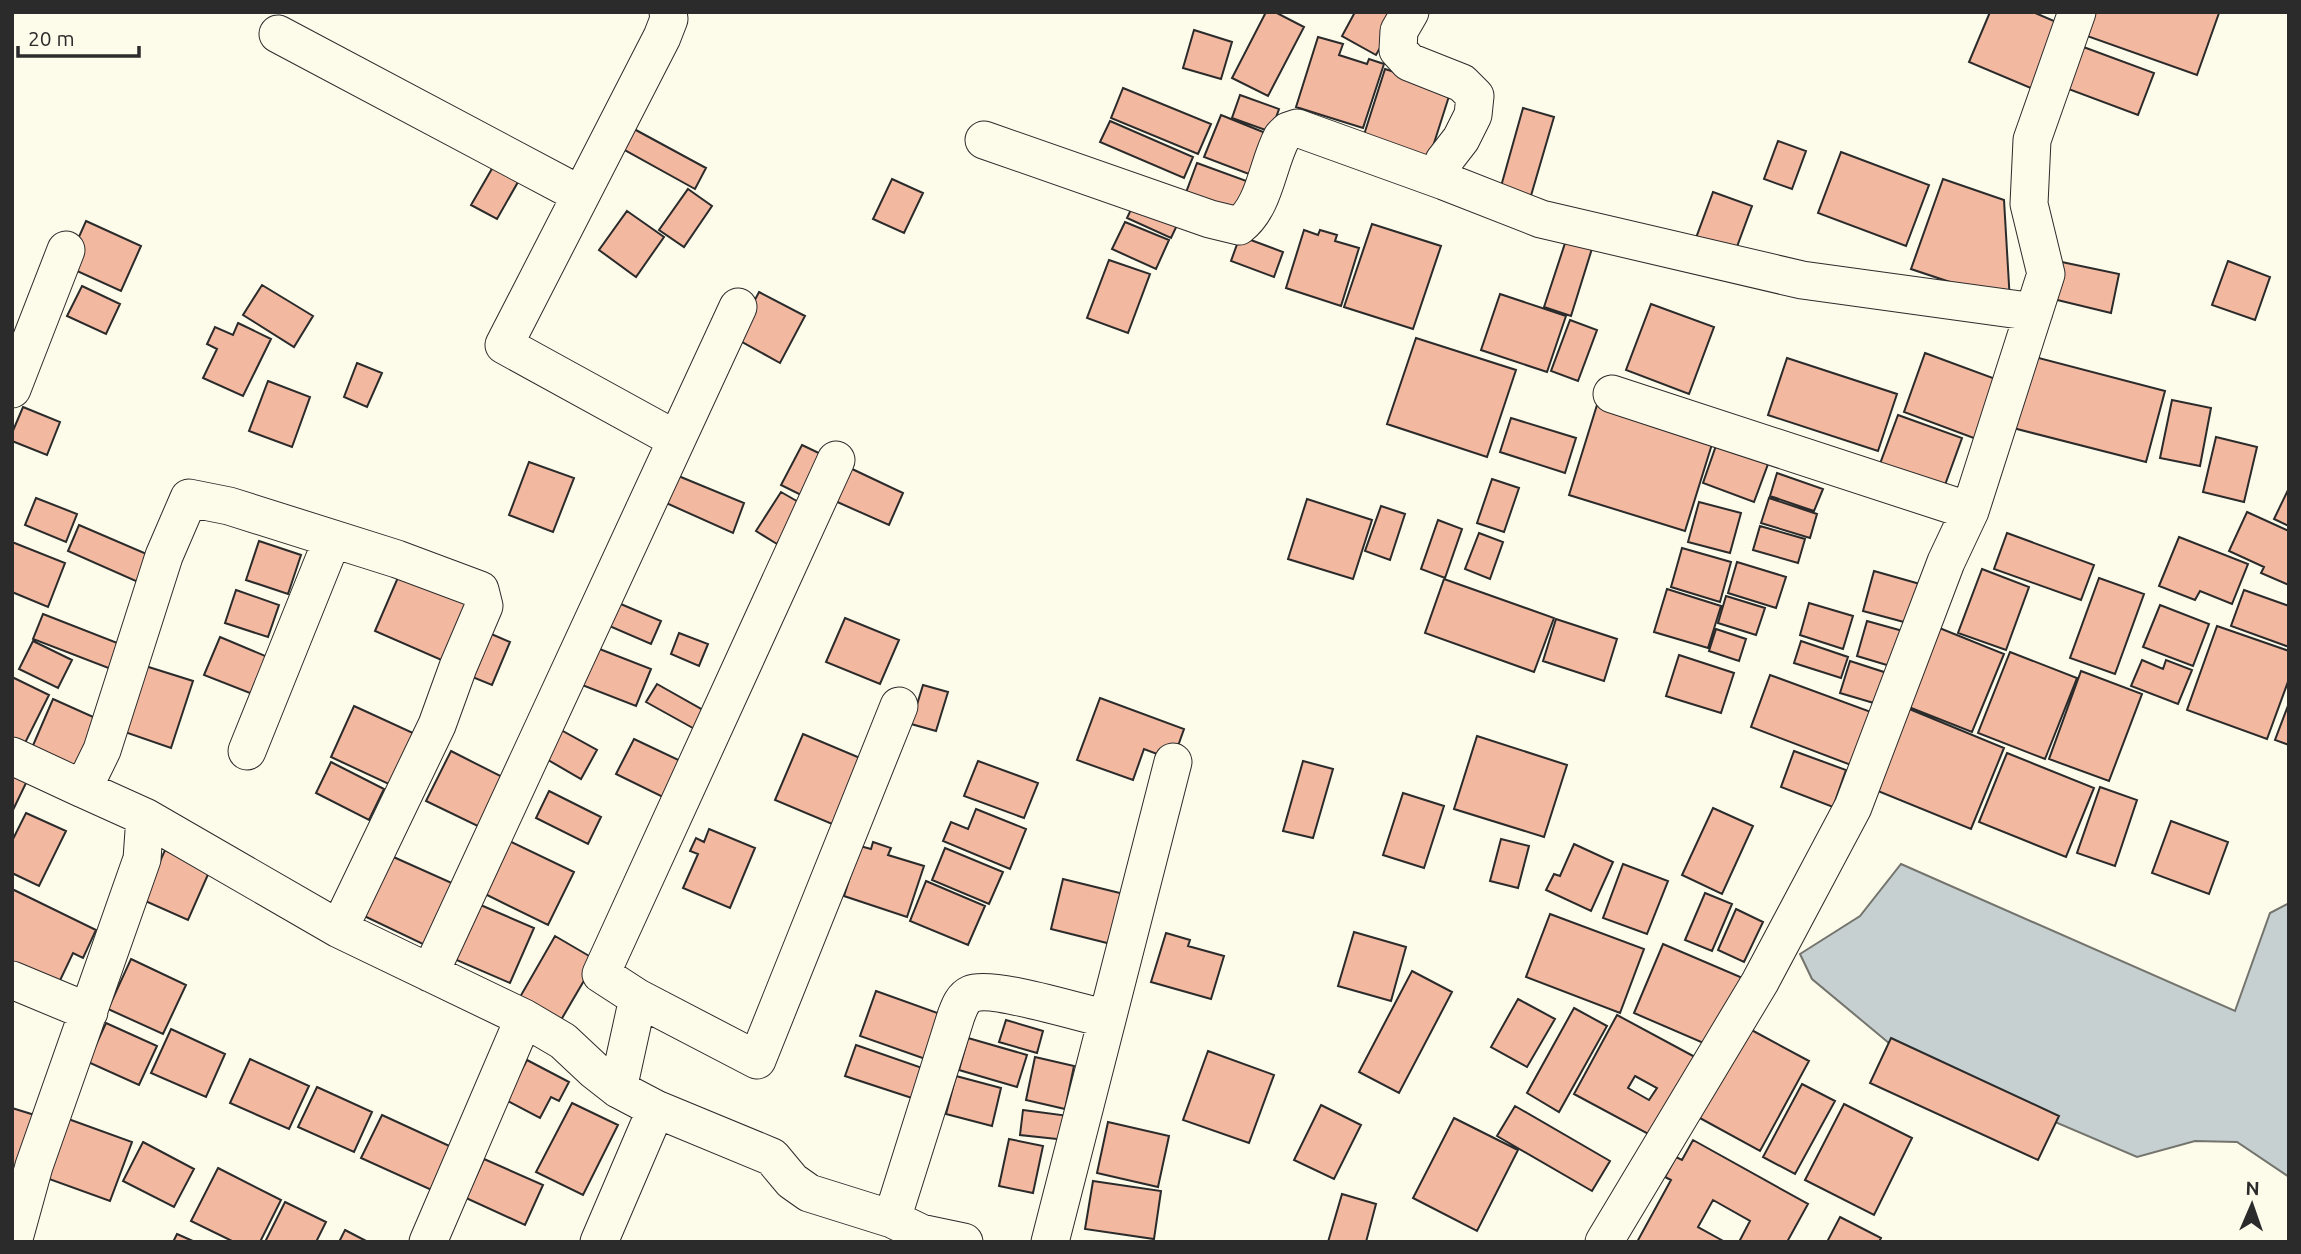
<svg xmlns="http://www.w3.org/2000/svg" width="2301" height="1254" font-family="Ubuntu,sans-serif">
	<rect width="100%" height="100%" fill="#fdfbea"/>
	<path fill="#c7d0d0" stroke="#74746e" stroke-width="2" d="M1901,864L2235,1011L2270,913L2289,903V1177L2237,1142L2195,1141L2137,1157L1908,1059L1812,979L1800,954L1860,916Z"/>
	<path fill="#f2b8a0" stroke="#2b2b2b" stroke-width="2" fill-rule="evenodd" d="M1266,12H1275L1304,27L1268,96L1232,78Z
		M1355,12H1400L1376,55L1342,36Z
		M1990,12H2033L2061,24L2033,89L1969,62Z
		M2096,12H2217L2219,13L2197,75L2087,36Z
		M1194,30L1232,42L1221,79L1183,68Z
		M1318,37L1343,44L1339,55L1367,64L1369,59L1384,64L1363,128L1296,107Z
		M2078,45L2154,73L2138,115L2063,87Z
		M1385,69L1451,90L1428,162L1362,141Z
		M1123,88L1211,124L1198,154L1111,118Z
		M1240,95L1279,109L1271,132L1232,118Z
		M1523,108L1554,117L1530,199L1500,190Z
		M1221,115L1278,138L1262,179L1204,157Z
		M1110,121L1193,157L1184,178L1100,142Z
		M634,129L706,168L695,189L623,149Z
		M1778,141L1806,151L1792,189L1764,179Z
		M1841,152L1929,185L1906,246L1818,213Z
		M1197,163L1252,183L1239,218L1184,198Z
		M493,167L518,182L497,219L471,205Z
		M892,179L923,193L904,233L873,219Z
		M1943,179L2004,200L2010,302L1911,269Z
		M688,189L712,206L684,247L659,230Z
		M1713,192L1752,206L1735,252L1696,238Z
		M1135,201L1179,221L1171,238L1127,218Z
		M627,211L664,237L636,277L599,250Z
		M86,221L141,246L121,291L66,266Z
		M1125,222L1169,240L1156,269L1112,249Z
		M1372,224L1441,246L1413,329L1344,307Z
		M1304,230L1318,235L1320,230L1337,235L1335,241L1359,248L1341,306L1286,288Z
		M1569,231L1595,239L1571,316L1544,307Z
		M1240,236L1283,252L1274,277L1231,261Z
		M1109,260L1150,274L1128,333L1087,318Z
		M2057,261L2119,274L2111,313L2049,298Z
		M2228,261L2270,277L2255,320L2212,305Z
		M262,285L313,316L294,347L243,315Z
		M82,286L120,304L106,334L67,316Z
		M759,292L805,316L780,363L735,338Z
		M1500,294L1566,316L1547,372L1481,350Z
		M1651,304L1714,327L1689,394L1626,370Z
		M1570,320L1597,330L1578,381L1551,371Z
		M238,323L271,339L243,396L203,378L217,349L207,344L215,327L233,335Z
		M1416,338L1516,370L1487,457L1387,424Z
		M1925,353L2001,381L1979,440L1904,412Z
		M2031,356L2165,391L2146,462L2013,428Z
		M1787,358L1897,394L1878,451L1768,415Z
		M357,363L382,373L367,407L344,397Z
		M268,381L310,397L292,447L249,431Z
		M2172,400L2211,408L2200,466L2160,458Z
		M1597,405L1713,441L1685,531L1569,495Z
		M23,407L60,422L47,455L12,441V433Z
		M1898,415L1962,438L1941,496L1877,472Z
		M1511,418L1576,438L1565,473L1500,452Z
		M1719,437L1771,456L1754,502L1703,483Z
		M2216,437L2257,447L2244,502L2203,492Z
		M802,445L823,455L803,496L781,485Z
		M529,462L574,478L553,532L509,515Z
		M850,468L903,493L889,525L835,501Z
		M1777,473L1823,489L1814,511L1770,496Z
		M676,475L744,503L733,533L664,502Z
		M1492,479L1519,488L1504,532L1477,523Z
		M2289,488V526L2274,519Z
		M781,492L802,504L777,544L756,531Z
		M36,498L77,514L66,542L25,525Z
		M1769,498L1817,514L1810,538L1761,523Z
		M1307,499L1372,520L1353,579L1288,559Z
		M1699,502L1741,513L1730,553L1688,542Z
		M1381,506L1405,514L1390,560L1365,551Z
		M2247,512L2289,531V585L2261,573L2264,567L2229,551Z
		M1438,520L1462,529L1445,578L1421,569Z
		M79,525L149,555L138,582L68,551Z
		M1760,526L1805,539L1798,563L1753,550Z
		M1479,533L1503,542L1490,579L1465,569Z
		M2007,533L2094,565L2081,600L1994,569Z
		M2179,537L2248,564L2232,604L2200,591L2195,600L2159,586Z
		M259,541L301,555L288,594L246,580Z
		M12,542L65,563L48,607L12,592Z
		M1682,548L1731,562L1720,602L1671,587Z
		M1737,562L1786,577L1776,608L1728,593Z
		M1982,569L2029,587L2006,650L1958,633Z
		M1874,571L1927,586L1915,625L1863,611Z
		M399,575L470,605L446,662L375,631Z
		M2099,578L2144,594L2115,674L2070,658Z
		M1444,579L1554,618L1534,672L1425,633Z
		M1667,589L1721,606L1708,648L1654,632Z
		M236,590L279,605L268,637L225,623Z
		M2244,590L2289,606V647L2231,626Z
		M1726,596L1765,608L1756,635L1718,623Z
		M616,602L661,621L651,644L607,625Z
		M1809,603L1853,616L1843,649L1800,635Z
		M2160,605L2209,624L2193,666L2143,647Z
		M43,614L120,644L111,669L33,639Z
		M845,618L899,640L880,684L826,662Z
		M1556,619L1617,639L1604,681L1543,661Z
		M1867,621L1910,633L1900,669L1857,656Z
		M1927,623L2004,654L1972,732L1896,702Z
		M2217,626L2289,651V679L2267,739L2187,710Z
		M1716,629L1746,639L1739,661L1709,651Z
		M482,630L510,642L492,685L465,674Z
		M679,633L708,644L699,666L671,654Z
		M220,637L270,658L255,695L204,675Z
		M33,641L72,660L58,688L19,669Z
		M1801,641L1848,657L1841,678L1794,663Z
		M597,648L651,669L636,706L582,685Z
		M2010,652L2077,678L2045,759L1978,733Z
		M1679,655L1734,673L1721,713L1666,696Z
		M2142,660L2163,669L2166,660L2192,670L2178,704L2131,686Z
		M1850,661L1887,673L1877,704L1840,693Z
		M139,664L193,681L171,748L116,729Z
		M2081,671L2142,694L2109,781L2049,759Z
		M1770,675L1871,712L1851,765L1751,727Z
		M12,677L49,695L24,745L12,739Z
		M657,684L710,714L700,732L646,702Z
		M923,685L948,692L936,731L911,724Z
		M1100,698L1184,729L1173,760L1144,749L1133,780L1077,760Z
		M53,699L100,720L77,771L31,750Z
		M2289,703V745L2275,740Z
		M354,706L413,733L393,786L331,757Z
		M1902,706L2004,748L1971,829L1868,787Z
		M552,725L597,750L581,779L536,753Z
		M803,734L872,763L844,829L775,800Z
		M1477,736L1567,765L1544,837L1454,809Z
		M634,739L689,765L671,801L616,774Z
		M451,751L512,782L488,831L426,801Z
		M1794,751L1846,770L1833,807L1781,787Z
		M2007,753L2094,788L2066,857L1979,822Z
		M978,761L1038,783L1024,818L964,796Z
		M1303,761L1333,769L1313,838L1283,831Z
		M331,762L384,789L369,820L316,793Z
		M12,774L27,781L12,812Z
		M2100,787L2137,800L2115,866L2077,853Z
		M549,791L601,817L588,844L536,818Z
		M1403,793L1444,806L1424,868L1383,855Z
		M1713,808L1753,826L1722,894L1682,875Z
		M976,809L1026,829L1010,869L943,841L951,822L968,829Z
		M26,813L66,831L39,886L12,873V841Z
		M2171,821L2228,842L2209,894L2152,873Z
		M709,829L755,848L730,908L683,888L698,854L690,851L696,838L704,842Z
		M503,838L574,872L548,925L477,890Z
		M1501,839L1529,846L1518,888L1490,881Z
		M873,842L891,848L888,855L924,866L907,917L844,896L860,846L871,849Z
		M1574,844L1613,862L1591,911L1546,890L1554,874L1560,876Z
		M945,848L1003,872L989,904L932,880Z
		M165,850L210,870L188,920L143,900Z
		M389,855L454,884L427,946L360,914Z
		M1623,864L1668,881L1647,934L1603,918Z
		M1063,879L1132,896L1119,946L1051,929Z
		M926,881L985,906L968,945L910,921Z
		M12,889L96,930L83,958L73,953L55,991L12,971Z
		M1705,893L1732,904L1712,951L1685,940Z
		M476,903L534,928L510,983L452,958Z
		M1736,909L1763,922L1744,962L1718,950Z
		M1550,914L1644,949L1620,1013L1526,977Z
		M1354,932L1406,947L1391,1001L1338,986Z
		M1166,933L1190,940L1188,946L1224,956L1211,999L1151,982Z
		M555,936L596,960L561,1020L520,997Z
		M1663,944L1745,979L1715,1048L1634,1013Z
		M131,959L186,985L163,1034L108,1009Z
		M1412,971L1452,992L1399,1093L1359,1072Z
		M876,991L946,1016L931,1061L860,1036Z
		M1518,999L1555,1019L1527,1067L1491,1047Z
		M1574,1008L1607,1026L1559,1112L1527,1093Z
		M1617,1015L1695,1057L1652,1136L1574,1094ZM1635,1076L1657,1088L1649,1100L1628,1088Z
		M1006,1020L1043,1031L1037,1053L999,1042Z
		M106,1023L157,1046L139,1085L88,1062Z
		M1746,1027L1809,1061L1760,1151L1698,1117Z
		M171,1029L225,1054L206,1097L151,1073Z
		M968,1038L1027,1055L1017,1087L959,1070Z
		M1891,1038L2059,1116L2038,1160L1870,1083Z
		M856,1045L931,1071L921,1101L845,1076Z
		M1208,1051L1274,1075L1249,1143L1183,1120Z
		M1035,1057L1074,1066L1065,1109L1026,1100Z
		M250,1059L309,1086L289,1129L230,1103Z
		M527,1060L569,1082L559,1101L551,1097L540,1118L506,1100Z
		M956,1076L1001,1088L992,1126L946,1114Z
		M1802,1084L1835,1101L1795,1174L1763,1157Z
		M317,1087L372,1112L354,1152L298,1127Z
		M572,1103L618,1125L583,1195L536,1172Z
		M1844,1104L1912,1138L1874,1215L1805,1180Z
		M1321,1105L1361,1125L1334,1179L1294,1160Z
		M1515,1106L1610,1161L1592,1191L1497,1136Z
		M12,1108L41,1117L12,1196Z
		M1023,1110L1069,1116L1066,1140L1020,1135Z
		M382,1115L456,1149L436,1192L361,1158Z
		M60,1116L132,1142L110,1201L38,1175Z
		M1454,1118L1518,1150L1477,1231L1413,1198Z
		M1108,1122L1169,1136L1158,1187L1097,1173Z
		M1009,1139L1043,1146L1033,1193L999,1186Z
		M1693,1140L1808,1204L1787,1242H1739L1750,1221L1713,1200L1698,1227L1725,1242H1637L1671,1180L1665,1177L1676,1157L1682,1160Z
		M143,1142L194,1169L174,1207L123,1181Z
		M484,1159L543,1185L525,1225L466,1198Z
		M218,1168L281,1200L260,1242H234L191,1221Z
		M1093,1181L1161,1191L1154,1239L1085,1229Z
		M1342,1194L1376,1204L1366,1242H1328Z
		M285,1202L326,1222L316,1242H265Z
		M1840,1217L1881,1238L1879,1242H1827Z
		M345,1230L368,1242H339Z
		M177,1234L195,1242H173Z"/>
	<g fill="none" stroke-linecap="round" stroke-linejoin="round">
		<g stroke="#2b2b2b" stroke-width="39">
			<path id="street" d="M668,12L669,19L662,37L504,345L675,439
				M1410,12L1399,31L1398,50L1409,62L1462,83L1475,96L1473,115L1461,139L1444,161V181
				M278,34L581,195
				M984,140L1210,219L1239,226C1265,206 1267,165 1282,137L1288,131L1297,128L1444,181L1541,219L1802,280L2034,312
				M12,389L66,250
				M1612,394L1970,511
				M247,751L332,540
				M12,756L83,789
				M145,817L339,929L524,1018L428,1242
				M430,973L738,307
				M12,980L89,1012
				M638,998L757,1060L899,706
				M524,1018L563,1041L595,1071L618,1089L656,1109L772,1157L792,1181L809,1193L892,1219L921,1233L964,1242
				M618,1089L638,998L601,974L836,460
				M892,1219L956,1016C959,1008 962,998 971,994C991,985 1081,1013 1107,1019
				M13,1242L34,1166L142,859L145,817L83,789L102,750L164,556L189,498L229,506L397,559L480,590L484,606L458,667L437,725L339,929
				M599,1242L656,1109
				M1050,1242L1173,762
				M1604,1242L1760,982L1853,807L1946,562L1970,511L2046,274L2029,204L2032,140L2077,12"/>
		</g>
		<use href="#street" stroke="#fdfbea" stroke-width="37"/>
	</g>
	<rect width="2301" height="1254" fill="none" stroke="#2b2b2b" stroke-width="28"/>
	<g transform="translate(2252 1205) rotate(2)" stroke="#fdfbea" stroke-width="5" paint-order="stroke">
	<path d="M0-5L12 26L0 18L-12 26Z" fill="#2b2b2b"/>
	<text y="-10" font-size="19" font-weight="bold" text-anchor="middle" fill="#2b2b2b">N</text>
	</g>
	<path d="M18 46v10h121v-10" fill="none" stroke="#2b2b2b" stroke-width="3.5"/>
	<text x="28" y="46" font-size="21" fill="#2b2b2b" stroke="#fdfbea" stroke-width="5" paint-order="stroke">20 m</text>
</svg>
